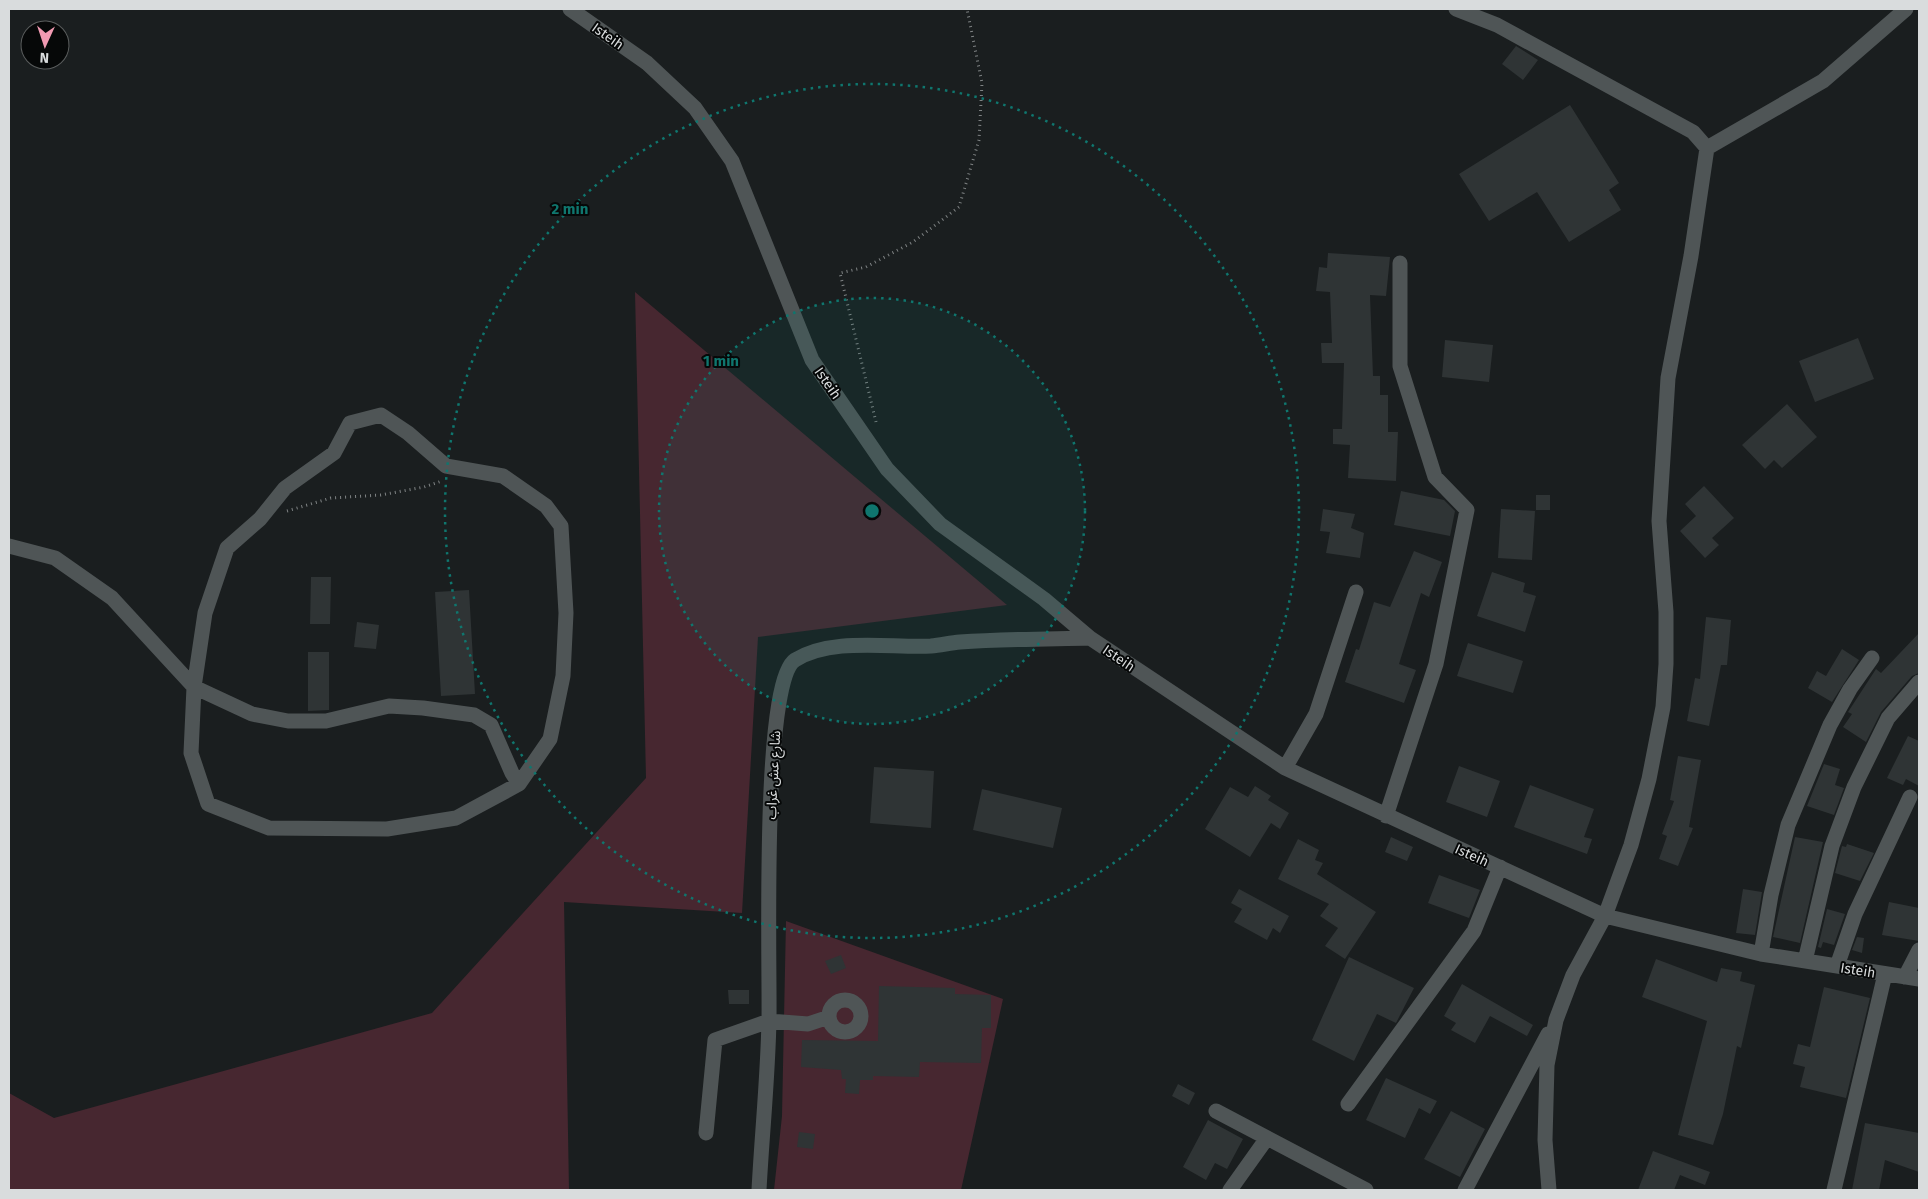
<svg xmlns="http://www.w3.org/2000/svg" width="1928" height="1199" font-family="'Fira Sans','Noto Sans Arabic',sans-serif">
	<rect width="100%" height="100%" fill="#1a1e1f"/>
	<path fill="#472730" d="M635,292L1007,605L758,637L742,913L564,902L569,1190H9V1093L54,1118L432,1013L646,778Z
		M786,921L1003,999L961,1190H774L782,1116Z"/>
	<path fill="#2f3435" d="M1516,46L1538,60L1523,80L1502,64Z
		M1570,105L1619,183L1609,190L1621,210L1569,242L1537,192L1489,221L1459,174Z
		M1328,253L1390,257L1386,296L1370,295L1373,376H1380V395H1388V432H1398L1396,481L1348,478L1350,445L1333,444V429H1342L1344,363H1322L1321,343H1332L1330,292L1316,291L1319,267L1327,268Z
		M1858,338L1874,379L1815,402L1799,361Z
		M1445,340L1493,345L1489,382L1442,377Z
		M1787,404L1817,437L1782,468L1774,460L1765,469L1742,445Z
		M1704,486L1734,518L1712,538L1719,545L1705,558L1680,531L1696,516L1685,504Z
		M1401,491L1444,500L1455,511L1450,536L1394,525Z
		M1536,495H1550V510H1536Z
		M1323,509L1355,514L1351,528L1364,533L1360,558L1326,553L1330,532L1320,531Z
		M1501,509L1535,511L1532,560L1498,558Z
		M1414,551L1442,562L1429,597L1421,593L1399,664L1416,670L1404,703L1345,682L1356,649L1359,650L1374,602L1390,607Z
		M1492,572L1525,583L1523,592L1536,596L1525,632L1477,616Z
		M311,577H331L330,624H310Z
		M469,590L475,694L441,696L435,592Z
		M1706,617L1731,620L1727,665H1721L1709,726L1687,721L1695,678L1700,679Z
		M357,622L379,625L376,649L354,647Z
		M1919,633V673L1912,676L1881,712L1866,742L1843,727L1852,714L1848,712L1876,669L1881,673Z
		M1468,643L1523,661L1513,693L1457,676Z
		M1842,649L1859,660L1832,702L1808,688L1817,671L1826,676Z
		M308,652H329V710L308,711Z
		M1908,736L1919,741V786L1906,779L1903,785L1887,778Z
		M1678,756L1701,760L1689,827L1693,828L1678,866L1659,859L1667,836L1662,834L1674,801L1670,800Z
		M1824,764L1840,769L1835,785L1844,788L1834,815L1807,806Z
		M1459,766L1500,781L1487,817L1446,802Z
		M874,767L934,771L931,828L870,823Z
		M1530,785L1594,809L1584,837L1592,839L1587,854L1514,827Z
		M1255,786L1271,796L1268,800L1289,813L1280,829L1271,823L1250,857L1205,829L1230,787L1248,797Z
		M982,789L1062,808L1053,848L973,830Z
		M1391,837L1413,847L1407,861L1385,852Z
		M1795,837L1823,842L1800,943L1773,937Z
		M1298,839L1319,850L1315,860L1323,863L1317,874L1376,912L1345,959L1325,946L1338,928L1320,916L1329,904L1278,879Z
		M1847,844L1874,853L1860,881L1835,873L1842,846L1846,847Z
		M1439,875L1480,890L1469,918L1428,903Z
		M1239,889L1289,916L1280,933L1273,928L1267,940L1234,922L1242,909L1231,903Z
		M1743,889L1762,892L1755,935L1736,933Z
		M1889,902L1919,908V941L1882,935Z
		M1827,909L1845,914L1834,945L1823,942L1821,948L1818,947Z
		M1857,937L1864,938L1862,953L1852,950Z
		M841,955L846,968L831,974L825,961Z
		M1349,957L1414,988L1396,1023L1377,1014L1354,1061L1312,1040Z
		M1656,959L1717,982L1721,968L1742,972L1740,981L1755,985L1741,1048L1737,1046L1723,1114L1713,1145L1678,1135L1707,1021L1642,997Z
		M1462,984L1533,1025L1527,1036L1490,1016L1475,1043L1451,1030L1456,1023L1444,1016Z
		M879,986L955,988V994L991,995V1028H982L981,1063L920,1062L919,1077L873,1076V1080H860L859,1094L845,1093L846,1079H842L841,1070L801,1067L802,1040L878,1041Z
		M1824,987L1870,998L1846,1098L1800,1087L1805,1067L1793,1064L1798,1044L1810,1047Z
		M728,990H749V1004H729Z
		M1386,1078L1437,1101L1430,1114L1419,1108L1405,1138L1366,1120Z
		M1178,1084L1195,1093L1189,1105L1172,1096Z
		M1451,1111L1485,1129L1460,1177L1424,1159Z
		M1208,1120L1243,1139L1227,1169L1215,1163L1206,1180L1183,1167Z
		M1865,1123L1919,1133V1172L1885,1160L1879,1190H1852Z
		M799,1132L815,1134L813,1149L797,1147Z
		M1653,1151L1710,1172L1705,1185L1680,1175L1674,1190H1638Z"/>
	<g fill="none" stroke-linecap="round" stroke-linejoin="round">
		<path stroke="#7f8384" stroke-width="3" stroke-dasharray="1 4" stroke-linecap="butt" d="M876,422L840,273L866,267L913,242L959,207L979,140L982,83L967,9
			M287,511L331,498L381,495L424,487L442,481"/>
		<path stroke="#4f5556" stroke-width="15" d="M570,9L647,63L695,108L732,161L812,360L887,469L940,524L1044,599L1090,638L1285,768L1605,916L1761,954L1919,979
			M1456,9L1497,25L1693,132L1707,148L1691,256L1668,378L1659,521L1666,612V664L1663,707L1649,779L1631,845L1605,916L1573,975L1556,1020L1547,1065L1545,1140L1549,1190
			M1707,148L1823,81L1906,9
			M381,415L408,433L446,466L503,476L546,506L561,526L566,613L563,676L550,739L519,784L456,818L387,829L269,828L208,804L191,753L194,687L205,613L227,548L260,519L285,488L334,453L350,423Z
			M9,546L55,558L112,598L194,687L252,714L288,721H326L389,706L423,708L474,715L491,725L512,773L519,784
			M1285,768L1316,714L1356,592
			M1386,816L1436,664L1467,510L1435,477L1400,366V263
			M1761,954L1771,895L1788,825L1830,725L1850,689L1872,658
			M1805,961L1832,846L1854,787L1888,718L1919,682
			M1837,966L1855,914L1910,797
			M1905,977L1919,950
			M829 1016a16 16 0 1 1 32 0a16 16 0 1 1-32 0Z
			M1348,1104L1474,931L1500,867
			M1216,1111L1366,1190
			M706,1133L715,1040L769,1021L808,1024L829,1017
			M759,1190C762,1133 768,1076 769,1019C770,968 761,682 795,660C832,637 889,648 931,646C941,645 950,643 960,642C1003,639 1047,639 1090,638
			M1230,1190L1267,1138
			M1465,1190L1548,1034
			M1834,1190L1885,974"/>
	</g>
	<circle cx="872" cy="511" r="213" fill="#0f766e" fill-opacity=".12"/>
	<g fill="none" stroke="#0f766e" stroke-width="2.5" stroke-dasharray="2.5 5">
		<circle cx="872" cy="511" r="213"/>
		<circle cx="872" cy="511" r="427"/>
	</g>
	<g text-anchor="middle" stroke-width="4" stroke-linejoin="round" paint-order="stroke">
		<g font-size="14" fill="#d9dcdd" stroke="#060808">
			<text transform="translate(608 36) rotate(35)" y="5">Isteih</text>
			<text transform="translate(828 383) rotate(55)" y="5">Isteih</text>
			<text transform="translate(1119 658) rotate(34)" y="5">Isteih</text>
			<text transform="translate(773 775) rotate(-87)" y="5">شارع عش غراب</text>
			<text transform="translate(1472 855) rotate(24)" y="5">Isteih</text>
			<text transform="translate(1858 970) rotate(9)" y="5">Isteih</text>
		</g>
	</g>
	<circle cx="872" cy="511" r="8" fill="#0f766e" stroke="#060808" stroke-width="2.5"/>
	<g font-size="15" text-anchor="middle" font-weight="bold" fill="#0f766e" stroke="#060808" stroke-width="4" stroke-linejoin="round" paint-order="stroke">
		<text x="570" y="214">2 min</text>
		<text x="721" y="366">1 min</text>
	</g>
	<rect width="1928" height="1199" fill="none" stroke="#d9dcdd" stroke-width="20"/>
	<g transform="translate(45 45) rotate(183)"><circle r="24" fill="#060808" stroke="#5a5d5d"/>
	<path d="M0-4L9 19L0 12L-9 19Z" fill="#f19ab2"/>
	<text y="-8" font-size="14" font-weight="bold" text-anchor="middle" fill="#d9dcdd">N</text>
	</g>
</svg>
